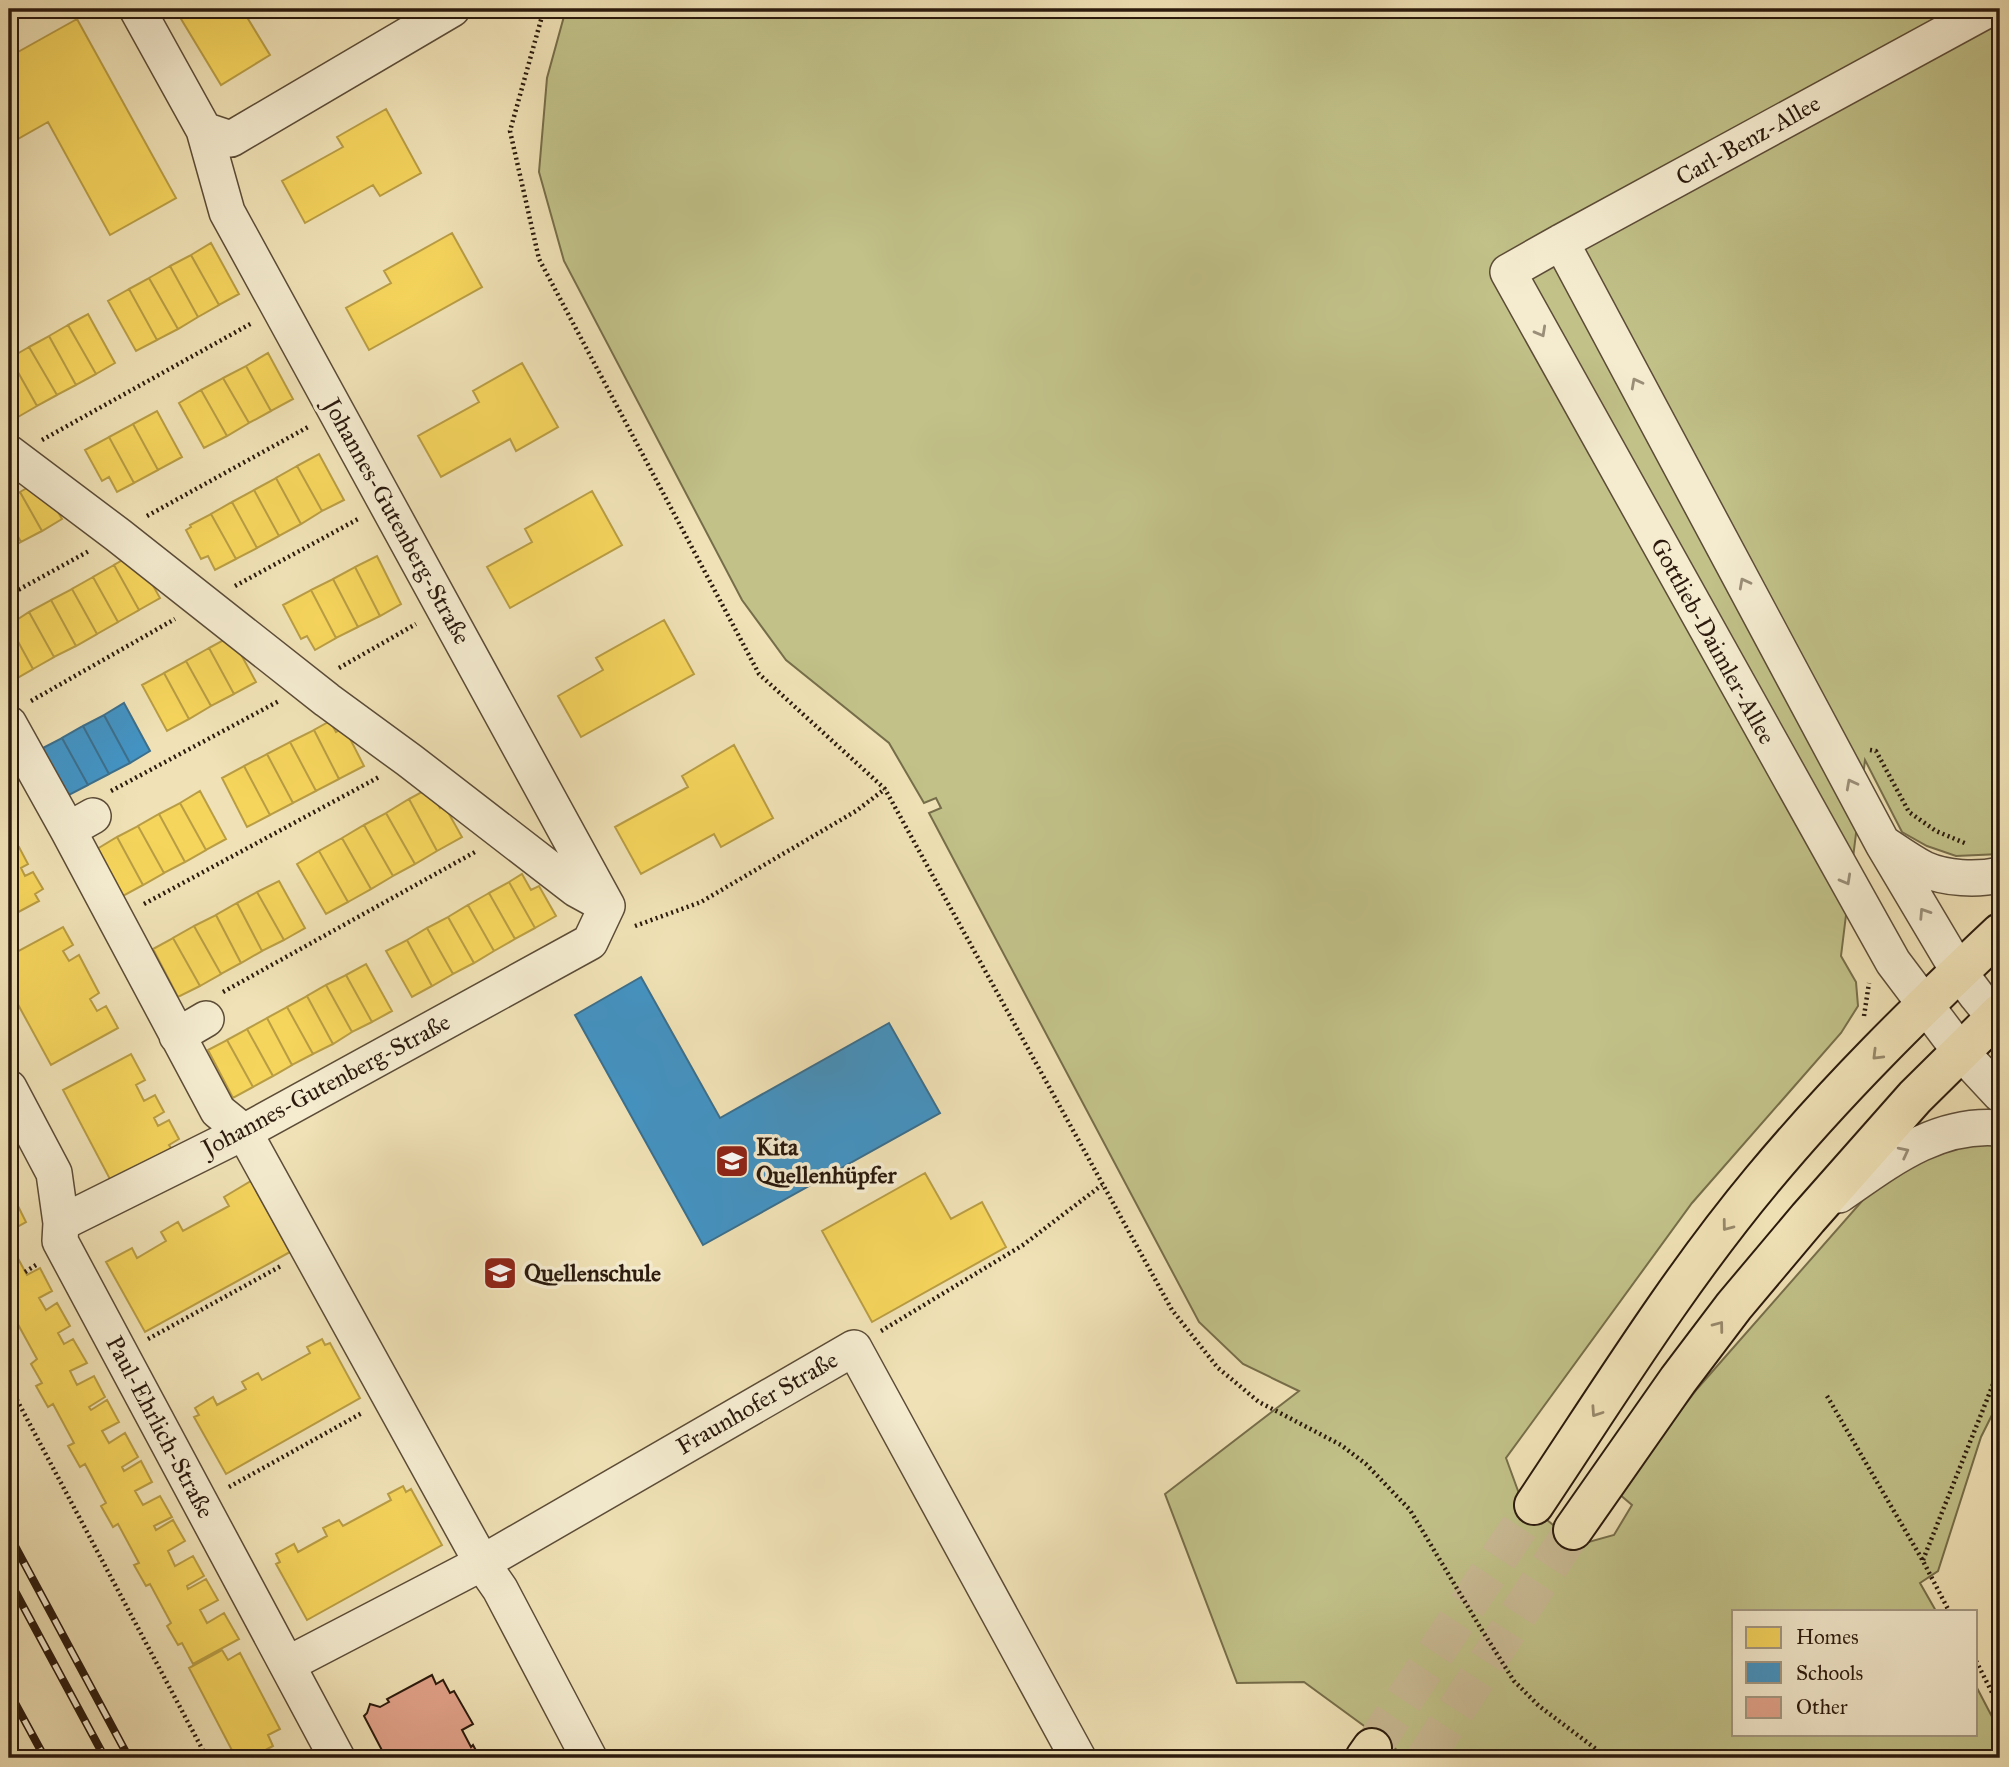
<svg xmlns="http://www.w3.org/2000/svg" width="2009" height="1767" font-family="'IM FELL Great Primer',serif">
	<rect width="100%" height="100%" fill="#f0e2b6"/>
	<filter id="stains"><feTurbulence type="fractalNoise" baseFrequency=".00286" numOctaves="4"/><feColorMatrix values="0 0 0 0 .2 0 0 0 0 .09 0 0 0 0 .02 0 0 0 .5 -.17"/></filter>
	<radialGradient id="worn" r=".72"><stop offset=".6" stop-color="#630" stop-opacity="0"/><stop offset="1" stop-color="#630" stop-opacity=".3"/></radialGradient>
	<path fill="#c1c188" stroke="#766e4a" stroke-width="2" d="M566,9H2000V854L1956,856L1927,846L1902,832L1865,760L1841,956L1856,982L1858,1006L1841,1033L1692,1203L1506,1458L1521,1499L1578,1545L1614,1535L1632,1505L1618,1493L1697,1389L1877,1184L1928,1147L2000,1143V1399L1981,1437L1938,1571L1920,1583L1936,1611H1734V1734H1976V1686L2000,1732V1758H1408L1304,1682L1237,1683L1165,1494L1299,1391L1243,1364L1199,1322L929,813L941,808L936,798L924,803L889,743L786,660L742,600L564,261L539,172L547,78Z"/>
	<path fill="#f6d55c" stroke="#b99d44" stroke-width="2" d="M175,9H242L270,55L221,85Z
		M77,19L176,198L110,235L48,122L9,144V57Z
		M386,109L421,173L380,196L373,185L305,223L282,181L343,147L337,137Z
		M452,233L482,287L369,350L346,308L391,283L384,271Z
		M211,243L239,294L219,305L191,255Z
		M191,255L219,305L198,317L170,266Z
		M170,266L198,317L178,329L149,278Z
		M149,278L178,329L157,340L129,289Z
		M129,289L157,340L136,351L108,301Z
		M88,314L115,363L96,374L68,325Z
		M68,325L96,374L76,385L49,336Z
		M49,336L76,385L57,395L29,347Z
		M29,347L57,395L37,406L10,358Z
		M268,353L293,399L271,411L246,366Z
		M9,358H10L37,406L18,417L9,401Z
		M522,363L558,427L516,451L510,439L441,477L418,436L479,402L473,391Z
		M246,366L271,411L249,423L223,378Z
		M223,378L249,423L227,436L201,390Z
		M201,390L227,436L204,448L179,403Z
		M157,411L182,457L158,470L133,424Z
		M133,424L158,470L134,483L109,437Z
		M109,437L134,483L117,492L109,477L102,481L85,450Z
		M319,454L344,500L322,511L297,466Z
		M297,466L322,511L301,524L276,478Z
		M276,478L301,524L279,536L254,490Z
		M34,484L46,491L62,519L42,531L20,492Z
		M254,490L279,536L257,548L232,502Z
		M592,491L622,545L510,608L487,567L532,542L525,529Z
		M20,492L42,531L21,542L9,521V498Z
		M232,502L257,548L236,559L211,514Z
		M211,514L236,559L215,570L208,556L201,559L186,530L191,527L190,525Z
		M9,521L21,542L9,549Z
		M135,553L160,598L139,610L114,565Z
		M377,556L401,604L380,616L355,567Z
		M114,565L139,610L118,622L93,577Z
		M355,567L380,616L358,627L333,579Z
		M93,577L118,622L97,634L72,589Z
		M333,579L358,627L336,638L311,590Z
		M72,589L97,634L76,646L51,600Z
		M311,590L336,638L315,650L307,636L301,639L283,605Z
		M51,600L76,646L54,657L29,612Z
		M29,612L54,657L33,669L9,625Z
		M664,620L694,674L581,737L558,696L603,670L596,658Z
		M9,625L33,669L12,681L9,675Z
		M231,636L256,682L234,694L209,648Z
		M209,648L234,694L211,706L186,661Z
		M186,661L211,706L189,719L164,673Z
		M164,673L189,719L167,731L142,685Z
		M330,721L336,732L344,727L364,766L339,779L314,730Z
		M314,730L339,779L316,791L290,742Z
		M290,742L316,791L293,803L267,754Z
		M734,745L773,818L721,847L714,834L641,874L615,827L688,787L682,776Z
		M267,754L293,803L270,815L244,766Z
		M244,766L270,815L247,827L222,778Z
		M429,788L440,808L444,805L462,837L437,851L409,799Z
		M200,791L226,839L206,850L180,803Z
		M409,799L437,851L415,864L386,813Z
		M180,803L206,850L185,862L159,814Z
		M386,813L415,864L393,876L364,825Z
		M159,814L185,862L164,873L138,826Z
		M364,825L393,876L371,889L342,838Z
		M138,826L164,873L143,885L117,837Z
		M117,837L143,885L123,896L97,849Z
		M342,838L371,889L348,902L319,851Z
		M9,847L11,851L19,847L28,864L21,868L25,876L33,872L43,889L35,894L39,901L9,917Z
		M319,851L348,902L326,914L297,864Z
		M522,874L531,890L539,886L556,916L535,928L509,882Z
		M279,881L305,928L284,940L257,892Z
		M509,882L535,928L515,939L489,893Z
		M257,892L284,940L262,951L237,903Z
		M489,893L515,939L494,951L468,905Z
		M237,903L262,951L241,963L216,915Z
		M468,905L494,951L474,963L448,917Z
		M216,915L241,963L221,974L194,926Z
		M448,917L474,963L453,974L427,928Z
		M194,926L221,974L200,986L173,938Z
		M63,927L73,945L63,951L69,961L79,955L99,993L90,999L97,1011L106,1006L118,1028L51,1065L9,988V956Z
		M427,928L453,974L432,986L407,940Z
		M173,938L200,986L178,997L153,949Z
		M407,940L432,986L412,997L386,951Z
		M366,964L392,1011L372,1022L346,975Z
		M346,975L372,1022L352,1032L326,985Z
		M326,985L352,1032L333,1044L307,996Z
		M307,996L333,1044L313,1054L287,1007Z
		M287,1007L313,1054L292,1065L267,1018Z
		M267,1018L292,1065L273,1076L247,1029Z
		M247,1029L273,1076L253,1087L227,1040Z
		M227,1040L253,1087L233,1098L208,1050Z
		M131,1054L145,1080L136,1085L144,1101L155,1095L164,1112L154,1118L158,1126L169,1120L179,1139L169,1145L173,1151L112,1183L63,1090Z
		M925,1173L951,1219L982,1202L1006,1247L872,1322L822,1231Z
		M251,1181L290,1252L145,1332L106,1262L132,1248L137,1258L166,1241L161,1232L178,1222L183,1231L229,1206L224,1197Z
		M14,1198L26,1222L10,1231L11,1233L9,1234V1201Z
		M9,1242L27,1275L40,1268L52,1291L39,1298L46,1310L57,1303L70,1326L58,1333L64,1344L73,1339L87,1363L70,1371L77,1385L94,1376L105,1397L89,1407L91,1410L107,1400L119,1422L102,1431L109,1443L125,1433L138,1457L122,1467L124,1471L141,1461L152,1482L135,1491L143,1505L160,1496L172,1517L154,1526L156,1530L173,1520L185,1541L168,1551L175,1566L193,1556L204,1576L187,1586L188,1589L206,1579L218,1600L200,1610L207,1623L224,1613L239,1639L193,1664L182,1643L178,1645L167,1626L171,1623L150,1584L146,1586L134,1565L139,1563L118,1524L113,1527L101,1506L106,1503L85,1464L80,1467L68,1446L74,1443L53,1404L48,1407L36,1386L42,1383L31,1364L37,1359L9,1308Z
		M322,1339L325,1345L330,1343L360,1398L226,1474L194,1417L199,1415L195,1408L213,1397L217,1405L246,1389L242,1382L258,1373L262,1380L310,1353L307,1347Z
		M403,1486L406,1492L411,1489L442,1545L307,1620L276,1564L280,1562L276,1554L294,1544L298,1552L327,1536L323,1528L339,1520L343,1526L391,1500L388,1494Z
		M222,1650L228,1660L240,1653L280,1729L268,1735L273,1746L258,1754L260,1758H236L189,1668Z"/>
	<path fill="#4393c3" stroke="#3c6f8c" stroke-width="2" d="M124,703L150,751L130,763L104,715Z
		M104,715L130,763L109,774L83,726Z
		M83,726L109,774L88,785L62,738Z
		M62,738L88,785L67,796L41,749Z
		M641,977L720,1118L889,1023L940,1113L703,1245L575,1015Z"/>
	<path fill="#e3a38b" stroke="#2b1a0d" stroke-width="2" d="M432,1675L436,1684L443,1680L450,1693L454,1691L473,1724L462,1730L471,1747L473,1745L480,1758H399L398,1757L386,1758L364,1716L367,1713L370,1704L380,1707L389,1702L387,1699Z"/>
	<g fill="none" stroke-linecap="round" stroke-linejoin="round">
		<path stroke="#c9ba94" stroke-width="38" stroke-dasharray="38 19" stroke-linecap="butt" d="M1372,1748L1534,1505
			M1425,1758L1573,1530"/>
		<g stroke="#5c4c37" stroke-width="38">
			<path id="minor" d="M137,9L204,130L231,139L452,9
				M1989,9L1561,242L1508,272L1893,962L1960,1051L2000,1094
				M204,130L227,212L607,906
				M1561,242L1883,844L1959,972L1977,996L2000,1024
				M9,453L118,535L327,700L409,760L576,889L607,906
				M9,724L68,830L218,1111L244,1132L482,1563L500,1589L589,1758
				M68,830L93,816
				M1886,845C1898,853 1911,862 1924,869C1946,879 1977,880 2000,875
				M177,1036L206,1019
				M9,1088L54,1173L61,1223L60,1241L337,1758
				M1839,1195C1888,1161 1937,1122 2000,1128
				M61,1223L244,1132L590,942L607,906
				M288,1664L482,1563L854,1348L1078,1758"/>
		</g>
		<g stroke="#2b1a0d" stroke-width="42">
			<path id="major" d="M1534,1505C1607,1396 1677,1282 1762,1180C1835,1092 1917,1011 2000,933
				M1573,1530L1678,1380L1734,1306L1808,1218L1915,1097L2000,1013
				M1365,1758L1372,1748"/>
		</g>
		<path stroke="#2b1a0d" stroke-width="4.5" stroke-dasharray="2 3.5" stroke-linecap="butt" d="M544,9L510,131L539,259L759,674L885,789L1172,1310L1218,1368L1259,1402L1341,1445L1366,1464L1410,1510L1480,1627L1514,1681L1539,1706L1608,1758
			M42,440L252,323
			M147,516L308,427
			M235,586L360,518
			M9,595L89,551
			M339,668L416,624
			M31,701L175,619
			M1870,750L1876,751L1909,812L1936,831L1967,844
			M111,791L279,701
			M144,904L379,777
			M635,926L701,902L856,811L885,789
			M223,992L475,852
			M1864,1016L1869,983
			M25,1272L36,1265
			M881,1331L1023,1245L1102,1185
			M148,1339L281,1266
			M9,1385L207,1758
			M1827,1396L1923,1561L1949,1611
			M229,1487L362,1413
			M1923,1560L1994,1382L2000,1372
			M1976,1661L2000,1708"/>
		<use href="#minor" stroke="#f5ecd0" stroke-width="35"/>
		<use href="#major" stroke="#f0e2b6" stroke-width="38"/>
		<g stroke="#2b1a0d" stroke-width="8">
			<path id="rail" d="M9,1535L129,1758
				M9,1580L105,1758
				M9,1692L45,1758"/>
		</g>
		<use href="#rail" stroke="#f5ecd0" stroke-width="5" stroke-dasharray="16" stroke-linecap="butt"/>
	</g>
	<defs><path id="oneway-chevron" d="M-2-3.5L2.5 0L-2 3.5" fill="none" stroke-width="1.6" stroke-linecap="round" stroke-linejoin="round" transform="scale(1.75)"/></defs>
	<g stroke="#9a8e78">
		<use href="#oneway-chevron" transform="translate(1541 332) rotate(61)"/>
		<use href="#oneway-chevron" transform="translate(1636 383) rotate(-118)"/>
		<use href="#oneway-chevron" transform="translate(1744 583) rotate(-118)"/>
		<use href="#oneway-chevron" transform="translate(1851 784) rotate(-118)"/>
		<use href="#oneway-chevron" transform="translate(1846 880) rotate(61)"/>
		<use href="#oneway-chevron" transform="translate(1924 913) rotate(-123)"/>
		<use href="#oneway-chevron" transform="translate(1904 1152) rotate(-27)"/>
	</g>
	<g stroke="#97886a">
		<use href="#oneway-chevron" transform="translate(1877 1055) rotate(135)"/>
		<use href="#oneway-chevron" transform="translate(1727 1226) rotate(127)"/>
		<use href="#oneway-chevron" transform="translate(1719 1326) rotate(-53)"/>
		<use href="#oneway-chevron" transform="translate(1596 1412) rotate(124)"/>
	</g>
	<defs>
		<g id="school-square" transform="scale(1.75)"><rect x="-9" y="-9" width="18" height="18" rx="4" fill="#8f2418" stroke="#f5ecd0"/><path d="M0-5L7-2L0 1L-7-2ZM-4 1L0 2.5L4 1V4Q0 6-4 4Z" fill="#fff"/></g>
	</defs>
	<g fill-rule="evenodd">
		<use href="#school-square" x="732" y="1161"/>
		<use href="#school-square" x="500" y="1273"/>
	</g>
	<g text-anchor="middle" stroke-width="7" stroke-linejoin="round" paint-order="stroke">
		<g font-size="24" fill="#2b1a0d" stroke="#f5ecd0">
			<text transform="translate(1748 140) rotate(-29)" y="8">Carl-Benz-Allee</text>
			<text transform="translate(397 521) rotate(61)" y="8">Johannes-Gutenberg-Straße</text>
			<text transform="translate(1713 641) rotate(61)" y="8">Gottlieb-Daimler-Allee</text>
			<text transform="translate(326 1085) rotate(-28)" y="8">Johannes-Gutenberg-Straße</text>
			<text transform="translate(757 1403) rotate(-30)" y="8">Fraunhofer Straße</text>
			<text transform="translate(160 1427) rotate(62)" y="8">Paul-Ehrlich-Straße</text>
		</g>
		<g font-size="24" font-weight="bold" fill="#2b1a0d" stroke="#f5ecd0" text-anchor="start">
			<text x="756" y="1155">Kita<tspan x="756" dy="28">Quellenhüpfer</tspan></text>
			<text x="524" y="1281">Quellenschule</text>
		</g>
	</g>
	<rect width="2009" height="1767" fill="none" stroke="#f0e2b6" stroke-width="35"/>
	<rect x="10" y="10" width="1988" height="1746" fill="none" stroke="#2b1a0d" stroke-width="3.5"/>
	<rect x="18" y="18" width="1974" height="1732" fill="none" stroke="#2b1a0d" stroke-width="2"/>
	<rect x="1732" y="1610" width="245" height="126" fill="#f5ecd0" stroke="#a49882" stroke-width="2"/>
	<rect x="1746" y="1627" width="35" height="21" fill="#f6d55c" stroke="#a49882" stroke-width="2"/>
	<text x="1796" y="1644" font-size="21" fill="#2b1a0d">Homes</text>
	<rect x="1746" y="1662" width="35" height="21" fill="#4393c3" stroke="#a49882" stroke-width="2"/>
	<text x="1796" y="1680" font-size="21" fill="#2b1a0d">Schools</text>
	<rect x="1746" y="1697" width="35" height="21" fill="#e3a38b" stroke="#a49882" stroke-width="2"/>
	<text x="1796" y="1714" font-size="21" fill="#2b1a0d">Other</text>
	<rect width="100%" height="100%" filter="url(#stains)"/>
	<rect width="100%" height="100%" fill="url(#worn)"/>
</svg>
